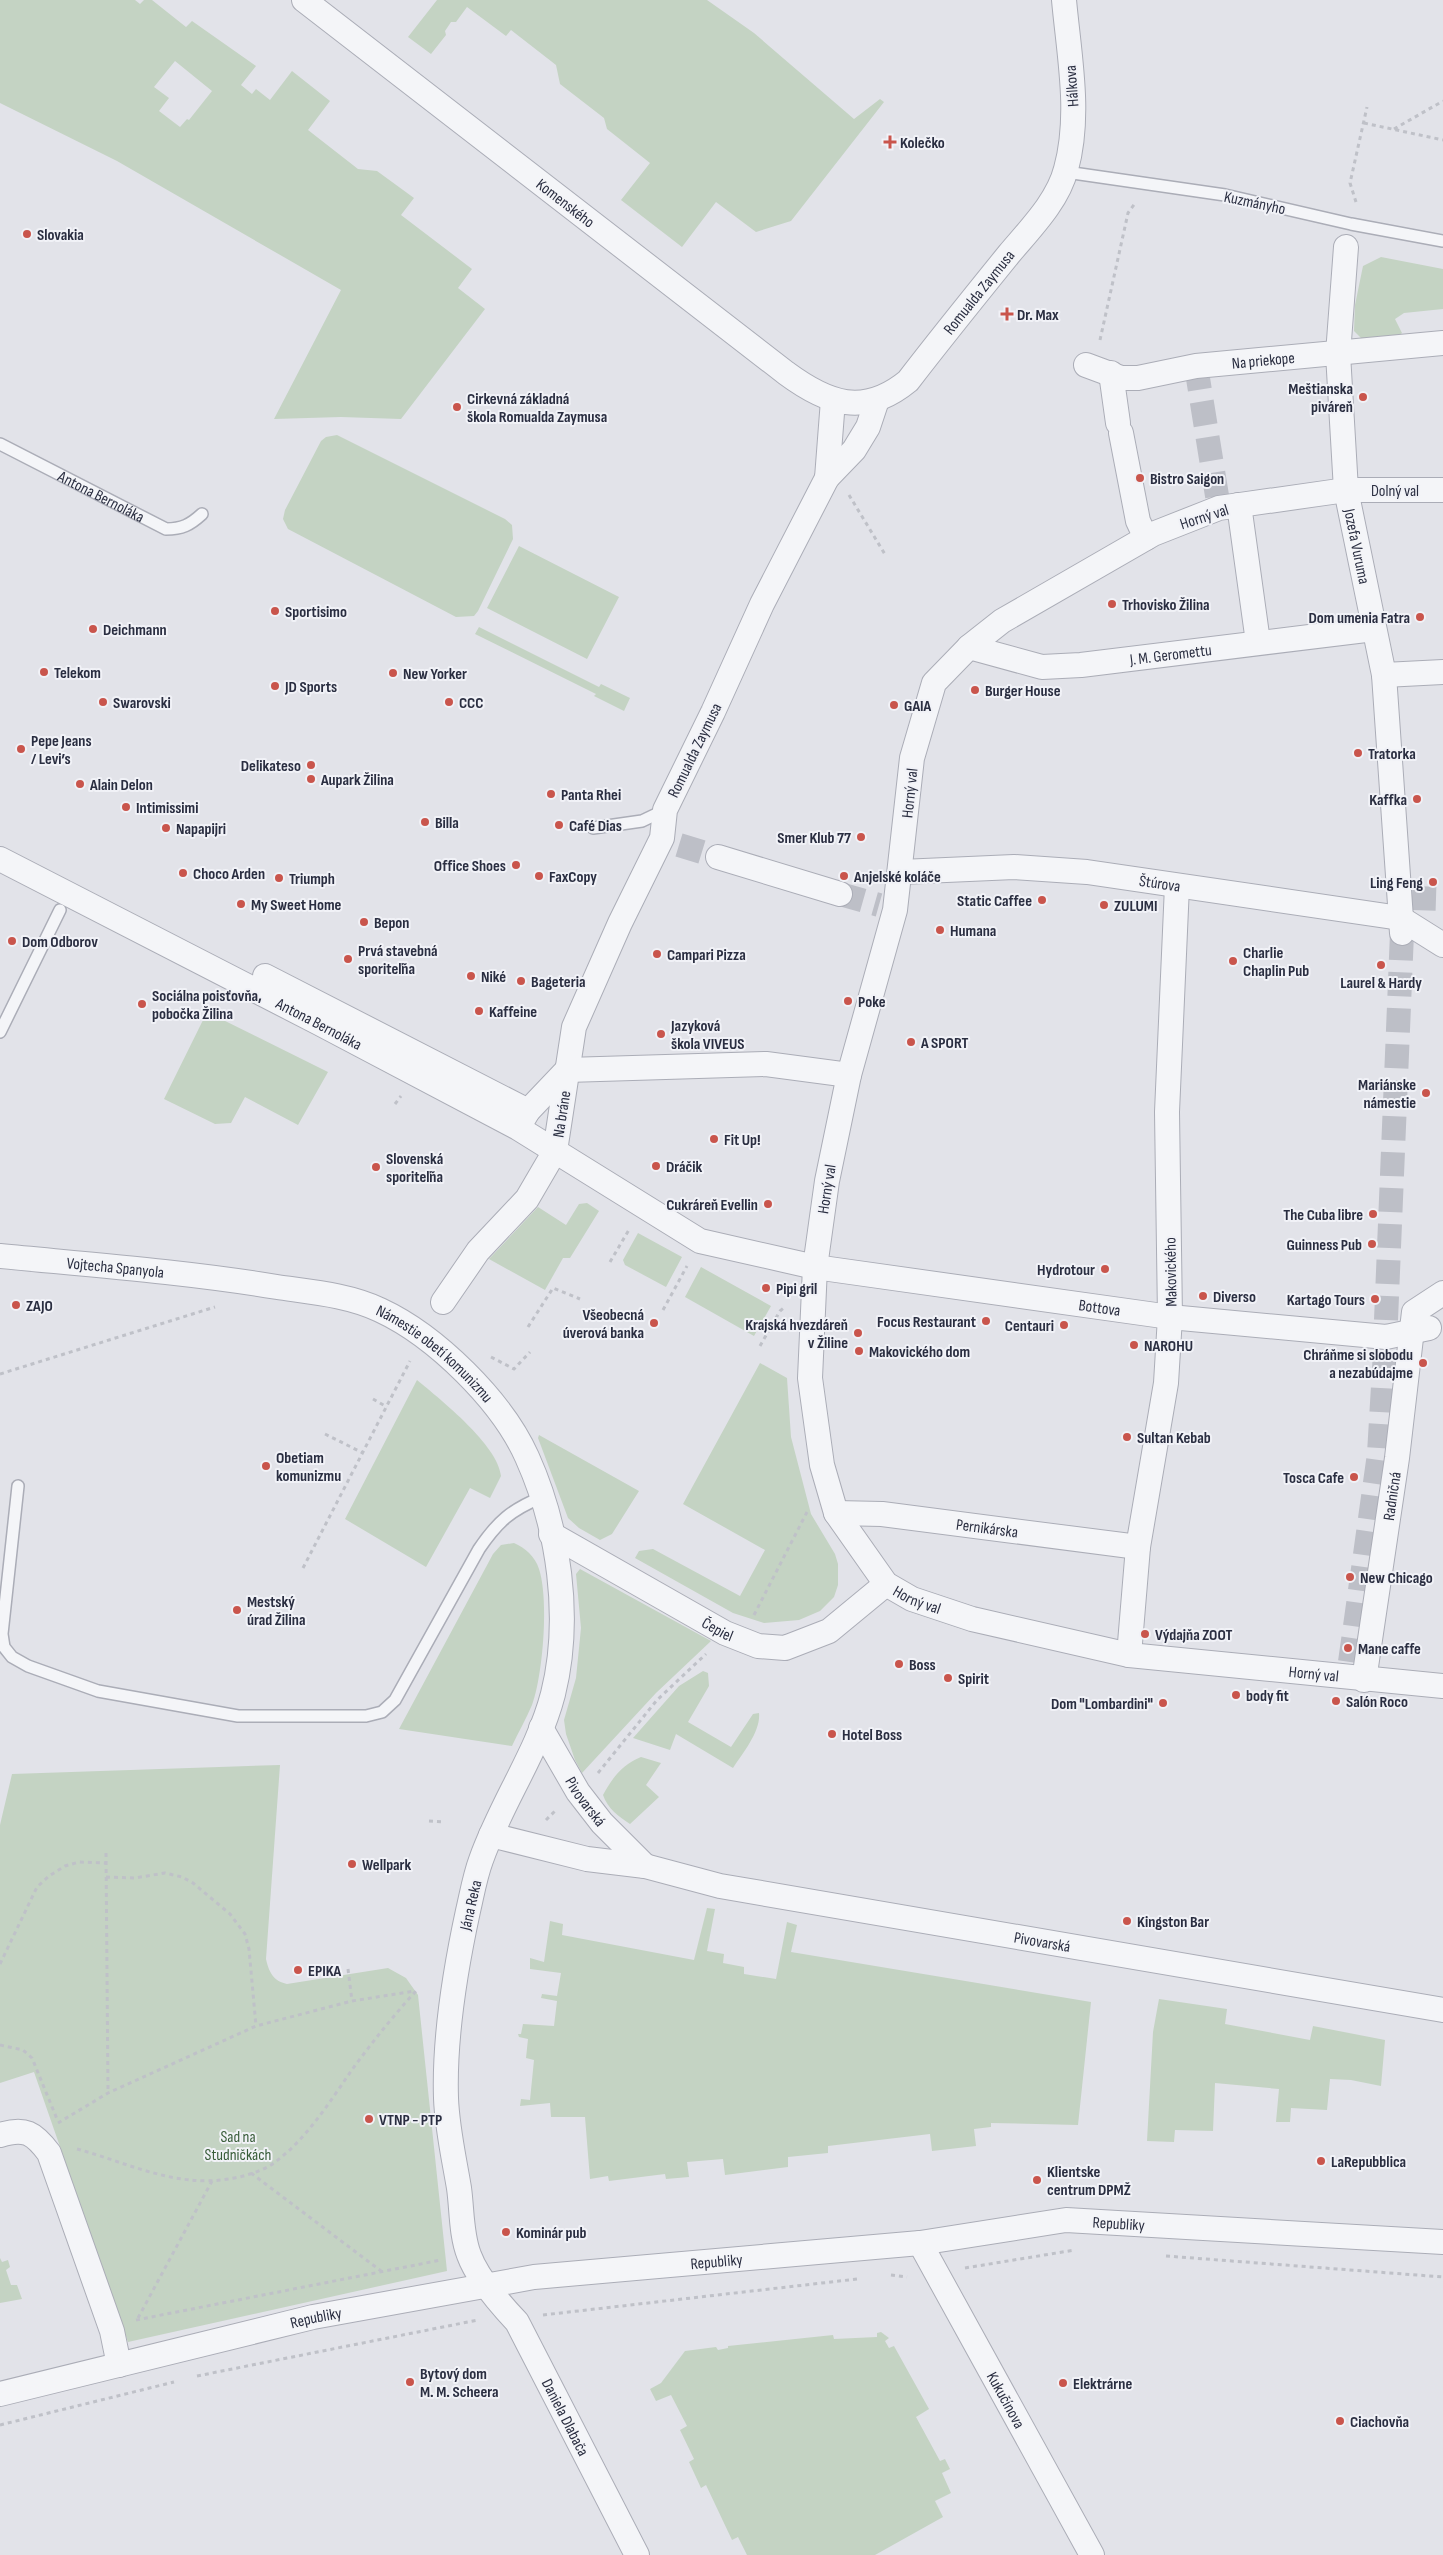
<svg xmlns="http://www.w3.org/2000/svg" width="1443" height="2555" font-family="'Sofia Sans Condensed',sans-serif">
	<rect width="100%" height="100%" fill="#e2e3e9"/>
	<path fill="#c4d3c3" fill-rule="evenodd" d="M0,0H135L140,4L144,0H152L186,27L192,21L256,66L241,85L252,94L256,89L270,100L292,71L330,101L308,130L358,169L377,171L414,198L401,215L472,269L458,288L485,309L401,419L341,417L274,419L341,290L117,161L0,103ZM175,61L212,91L189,120L187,119L180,127L159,111L169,98L154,87Z
		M437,0H707L754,33L854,119L880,99L884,102L791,221L756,232L716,202L682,247L621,200L650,163L607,129L604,118L560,84L556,65L511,30L506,36L467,7L456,22H451L445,31L446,35L431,54L408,37Z
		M1381,257L1443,269V309L1404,313L1395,319L1402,333L1399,336L1362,339L1354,331L1355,305L1363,266Z
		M337,435L505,519L512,525L513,539L478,611L474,616L456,617L288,529L283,519L285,510L321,441L326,437Z
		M519,546L619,597L587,659L487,608Z
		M479,627L599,687L601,684L630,698L624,711L594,696L596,694L475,634Z
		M207,1012L328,1072L298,1125L245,1097L231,1123L215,1124L164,1099Z
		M587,1203L599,1211L570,1258H563L545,1290L489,1259L538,1207L566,1225L579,1204Z
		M638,1233L682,1257L666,1287L625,1265L623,1260Z
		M701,1267L771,1306L754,1336L685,1297Z
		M760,1363L787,1378L791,1437L811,1514L835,1554L838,1564V1585L834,1597L820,1611L799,1620L764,1623L733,1613L635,1558L639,1551L653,1549L740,1596L765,1550L683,1504Z
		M417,1380C441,1400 498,1445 501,1476L490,1498L470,1488L426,1567L345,1519Z
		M539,1435L639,1491L612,1534L600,1540L579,1528L568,1518L538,1438Z
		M514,1543C525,1548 535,1556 539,1569C549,1599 543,1675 532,1705C526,1719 518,1733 512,1746L399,1729L493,1554L501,1545Z
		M580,1569L711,1641L656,1693L582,1773L575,1760L566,1734L564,1720L576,1678L581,1628L576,1574Z
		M703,1671L708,1673L709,1686L688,1722L731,1747L753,1714L759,1713C761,1731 743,1753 733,1768L676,1734L670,1750L633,1738L679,1686Z
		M641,1757L661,1763L646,1785L659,1797L630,1824C618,1816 608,1809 603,1795C612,1778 623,1764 641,1757Z
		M280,1765L266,1959C269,1972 273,1981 287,1984L388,1968L406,1978L418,1995L447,2271L128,2342L34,2072L0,2083V1825L12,1774Z
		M707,1908L715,1909L707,1951L724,1954L723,1963L744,1967V1974L776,1979L787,1922L797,1925L791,1952L1091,2002L1078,2125L991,2123V2127L974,2129L976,2146L932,2151L930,2134L828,2146V2153L788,2157V2167L725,2175L723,2159L687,2162L689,2177L666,2179L665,2174L609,2181L608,2176L590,2179L585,2117H551L550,2103L520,2106L521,2099L530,2100L534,2060L526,2058L528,2039L519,2037L518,2034H521L523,2024L554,2026L557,2001L541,1998L542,1994L557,1996L561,1973L530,1969V1958L544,1962L550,1921L563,1924L562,1935L694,1960Z
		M1159,1999L1227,2009L1225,2024L1310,2040L1313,2026L1385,2040L1381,2086L1351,2080L1330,2079L1327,2110L1291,2108L1290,2122H1276L1279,2089L1215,2083L1213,2131L1175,2130L1174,2142L1147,2141L1153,2032Z
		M0,2258L2,2262L8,2260L10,2267L6,2270L11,2285H17L22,2299L0,2303Z
		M881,2332L889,2338L885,2341L889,2348L894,2346L929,2409L916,2417L940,2461L945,2459L950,2469L942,2473L951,2493L935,2501L943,2517L875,2555H747L738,2537L732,2540L706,2485L701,2488L689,2462L694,2459L680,2430L687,2426L671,2395L656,2401L650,2389L661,2383L685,2351L716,2347L718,2350L728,2348V2346L833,2335L834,2339L877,2337V2333Z"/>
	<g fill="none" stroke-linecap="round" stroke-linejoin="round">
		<path stroke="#bdbfc7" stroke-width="24" stroke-dasharray="24 12" stroke-linecap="butt" d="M1196,366L1219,508
			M679,845L718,857
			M840,894L879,905
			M1412,898L1443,899
			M1386,1320L1402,933
			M1350,1662L1379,1454L1385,1352"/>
		<g stroke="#abadb7" stroke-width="14">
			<g id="lane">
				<path d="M1066,172L1225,195L1351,224L1443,241"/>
				<path id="s1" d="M0,444L166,529C182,529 190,525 202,514"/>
				<path d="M593,828L642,821L665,810"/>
				<path d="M0,1032L60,910"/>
				<path d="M18,1486L2,1634L4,1647L12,1657L28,1666L98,1691L238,1716H366L382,1712L395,1700L479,1549C498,1521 511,1510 542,1497"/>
			</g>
		</g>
		<g stroke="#abadb7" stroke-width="26">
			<g id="street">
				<path id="s2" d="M304,0L786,373C828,404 864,417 908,381C941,338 975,296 1009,254C1030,229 1058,201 1066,169C1081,115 1069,55 1064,0"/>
				<path id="s3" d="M1346,247L1338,354L1346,490L1384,675L1402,933"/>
				<path id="s4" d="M1086,365L1121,378H1138L1196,366L1443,343"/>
				<path d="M1111,373L1118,423"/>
				<path id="s5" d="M877,400L868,427L854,450L827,478L762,604L713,712L665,810L662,838L620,923L574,1027L555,1151L700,1241L815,1267L1170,1317L1386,1337L1429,1328"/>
				<path d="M1121,433L1138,521L1146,538"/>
				<path d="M827,478L833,400"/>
				<path id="s6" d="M1443,490H1346L1219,508L1153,534L1002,621L969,647L934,683L912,758L895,910L849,1075L827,1181L815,1267L810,1378L822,1465L836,1513L886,1584L912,1599L972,1619L1129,1655L1443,1686"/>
				<path d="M1239,505L1258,642"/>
				<path id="s7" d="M969,647L1042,667L1081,665L1374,629"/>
				<path d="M1384,675L1443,672"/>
				<path d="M718,857L840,894"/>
				<path id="s8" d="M0,859L319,1023L518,1128L555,1151L527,1199L478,1251L443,1302"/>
				<path id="s9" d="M901,872L1014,867L1087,872L1400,918L1443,945"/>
				<path d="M265,976L528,1111"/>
				<path d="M567,1070L766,1064L849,1075"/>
				<path d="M521,1123L528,1111L567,1070"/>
				<path id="s10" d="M0,1256C93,1265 186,1272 277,1287C311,1292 349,1295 380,1310C436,1336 502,1401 527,1457C559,1528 572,1618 553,1694C538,1752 501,1803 481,1860C475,1876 472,1894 468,1911C455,1971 444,2037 446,2098C447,2128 454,2158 459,2188C462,2209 461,2235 469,2255C477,2277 501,2305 517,2322L637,2555"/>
				<path id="s11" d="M836,1513L882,1514L1138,1547"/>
				<path id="s12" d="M551,1534L725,1633L758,1646L785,1648L829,1631L886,1584"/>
				<path d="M1129,1655L1138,1547L1166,1383L1170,1317L1167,1112L1177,886"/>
				<path id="s13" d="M1364,1680L1397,1458L1414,1312L1443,1293"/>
				<path id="s14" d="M541,1728L578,1792L602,1823L645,1866"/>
				<path id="s15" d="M491,1835L587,1859L645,1866L720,1886L1443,2010"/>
				<path d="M0,2135C25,2127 34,2133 49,2153L112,2331L119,2365"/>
				<path id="s16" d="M920,2243L1092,2555"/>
				<path id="s17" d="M0,2394L313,2317L534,2277L920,2243L1066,2220L1443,2242"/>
			</g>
		</g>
		<path stroke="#bfc1c8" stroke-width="3" stroke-dasharray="4 4" stroke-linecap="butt" d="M1364,123L1443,140
			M1394,129L1443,101
			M1356,202L1350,183L1367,107
			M1100,340L1128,213L1136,202
			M849,495L886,556
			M395,1104L401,1096
			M610,1262L630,1228
			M663,1310L687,1266
			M528,1327L553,1288L580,1299
			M760,1346L780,1311L785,1307
			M491,1357L514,1369L530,1352
			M0,1374L215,1307
			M373,1399L387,1407
			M325,1434L363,1453
			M303,1568L410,1361
			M754,1615L807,1512
			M598,1773L657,1700L706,1654
			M546,1820L557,1809
			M429,1821L444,1822
			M106,1853L108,2093
			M106,1877L135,1878L165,1873L182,1877L193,1883L230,1914L245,1934L249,1949L256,2026
			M0,1964L37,1887L49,1876L65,1866L79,1862L106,1863
			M348,1969L352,2001
			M0,2045L23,2050L32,2058L57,2119
			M58,2123L108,2093L256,2026L352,2001L415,1991
			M77,2149C114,2159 151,2176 190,2180C215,2183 249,2178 271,2165C306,2141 330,2101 354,2067C374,2040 394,2015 416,1991
			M251,2173L381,2271
			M1166,2256L1443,2277
			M965,2268L1075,2250
			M891,2275L907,2277
			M543,2315L857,2279
			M138,2318L212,2181
			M136,2320L441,2260
			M197,2376L478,2320
			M0,2425L174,2382"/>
		<use href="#lane" stroke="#f4f5f8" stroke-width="11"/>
		<use href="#street" stroke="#f4f5f8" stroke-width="24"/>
	</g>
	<g fill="#c9554c" stroke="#f1f2f7" stroke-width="2">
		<path d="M887.5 134.5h5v5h5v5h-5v5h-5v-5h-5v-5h5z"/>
		<circle cx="27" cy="234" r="5"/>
		<path d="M1004.5 306.5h5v5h5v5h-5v5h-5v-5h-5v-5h5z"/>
		<circle cx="1363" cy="397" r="5"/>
		<circle cx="457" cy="407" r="5"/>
		<circle cx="1140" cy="478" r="5"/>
		<circle cx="1112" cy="604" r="5"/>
		<circle cx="275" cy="611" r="5"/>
		<circle cx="1420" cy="617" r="5"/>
		<circle cx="93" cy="629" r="5"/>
		<circle cx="44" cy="672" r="5"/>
		<circle cx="393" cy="673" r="5"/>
		<circle cx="275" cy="686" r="5"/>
		<circle cx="975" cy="690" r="5"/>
		<circle cx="103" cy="702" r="5"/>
		<circle cx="449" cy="702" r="5"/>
		<circle cx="894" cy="705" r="5"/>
		<circle cx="21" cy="749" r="5"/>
		<circle cx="1358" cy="753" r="5"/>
		<circle cx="311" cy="765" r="5"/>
		<circle cx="311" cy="779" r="5"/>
		<circle cx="80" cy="784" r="5"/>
		<circle cx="551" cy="794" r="5"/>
		<circle cx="1417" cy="799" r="5"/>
		<circle cx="126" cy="807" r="5"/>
		<circle cx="425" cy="822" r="5"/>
		<circle cx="559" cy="825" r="5"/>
		<circle cx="166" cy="828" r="5"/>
		<circle cx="861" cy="837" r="5"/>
		<circle cx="516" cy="865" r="5"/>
		<circle cx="183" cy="873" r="5"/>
		<circle cx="539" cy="876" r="5"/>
		<circle cx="844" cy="876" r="5"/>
		<circle cx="279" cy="878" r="5"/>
		<circle cx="1433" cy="882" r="5"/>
		<circle cx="1042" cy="900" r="5"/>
		<circle cx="241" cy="904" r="5"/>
		<circle cx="1104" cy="905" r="5"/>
		<circle cx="364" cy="922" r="5"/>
		<circle cx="940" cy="930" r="5"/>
		<circle cx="12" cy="941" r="5"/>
		<circle cx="657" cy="954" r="5"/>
		<circle cx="348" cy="959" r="5"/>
		<circle cx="1233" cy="961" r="5"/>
		<circle cx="1381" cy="965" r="5"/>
		<circle cx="471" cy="976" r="5"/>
		<circle cx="521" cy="981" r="5"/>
		<circle cx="848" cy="1001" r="5"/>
		<circle cx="142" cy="1004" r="5"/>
		<circle cx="479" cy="1011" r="5"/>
		<circle cx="661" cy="1034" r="5"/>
		<circle cx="911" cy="1042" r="5"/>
		<circle cx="1426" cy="1093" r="5"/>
		<circle cx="714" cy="1139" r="5"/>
		<circle cx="656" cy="1166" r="5"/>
		<circle cx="376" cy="1167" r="5"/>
		<circle cx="768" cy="1204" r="5"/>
		<circle cx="1373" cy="1214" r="5"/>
		<circle cx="1372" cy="1244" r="5"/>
		<circle cx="1105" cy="1269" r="5"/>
		<circle cx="766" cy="1288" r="5"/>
		<circle cx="1203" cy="1296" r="5"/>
		<circle cx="1375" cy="1299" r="5"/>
		<circle cx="16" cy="1305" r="5"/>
		<circle cx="986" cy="1321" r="5"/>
		<circle cx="654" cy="1323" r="5"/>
		<circle cx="1064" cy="1325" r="5"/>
		<circle cx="858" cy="1333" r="5"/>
		<circle cx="1134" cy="1345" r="5"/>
		<circle cx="859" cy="1351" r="5"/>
		<circle cx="1423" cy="1363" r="5"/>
		<circle cx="1127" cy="1437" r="5"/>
		<circle cx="266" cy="1466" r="5"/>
		<circle cx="1354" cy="1477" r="5"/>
		<circle cx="1350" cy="1577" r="5"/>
		<circle cx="237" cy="1610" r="5"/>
		<circle cx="1145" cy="1634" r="5"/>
		<circle cx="1348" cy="1648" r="5"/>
		<circle cx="899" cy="1664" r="5"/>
		<circle cx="948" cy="1678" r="5"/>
		<circle cx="1236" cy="1695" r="5"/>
		<circle cx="1336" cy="1701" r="5"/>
		<circle cx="1163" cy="1703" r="5"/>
		<circle cx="832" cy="1734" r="5"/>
		<circle cx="352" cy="1864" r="5"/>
		<circle cx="1127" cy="1921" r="5"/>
		<circle cx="298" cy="1970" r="5"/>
		<circle cx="369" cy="2119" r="5"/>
		<circle cx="1321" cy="2161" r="5"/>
		<circle cx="1037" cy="2180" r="5"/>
		<circle cx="506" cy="2232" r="5"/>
		<circle cx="410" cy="2382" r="5"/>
		<circle cx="1063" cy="2383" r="5"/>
		<circle cx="1340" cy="2421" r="5"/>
	</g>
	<g text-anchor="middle" stroke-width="4" stroke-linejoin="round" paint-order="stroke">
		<g font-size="16" fill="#2a2e41" stroke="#f1f2f7">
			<text transform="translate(1071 86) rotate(-94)" y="6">Hálkova</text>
			<text transform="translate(1255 202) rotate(12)" y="6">Kuzmányho</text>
			<text dy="6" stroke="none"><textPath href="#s2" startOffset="331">Komenského</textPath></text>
			<text dy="6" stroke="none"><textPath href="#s2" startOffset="858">Romualda Zaymusa</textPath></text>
			<text dy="6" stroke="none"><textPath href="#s4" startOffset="181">Na priekope</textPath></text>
			<text x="1395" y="496">Dolný val</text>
			<text dy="6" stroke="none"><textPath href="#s1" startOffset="114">Antona Bernoláka</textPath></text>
			<text transform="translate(1204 516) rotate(-18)" y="6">Horný val</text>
			<text dy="6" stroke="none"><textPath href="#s3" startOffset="301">Jozefa Vuruma</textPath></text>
			<text dy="6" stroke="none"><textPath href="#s7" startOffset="205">J. M. Geromettu</textPath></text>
			<text transform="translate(694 750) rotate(-64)" y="6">Romualda Zaymusa</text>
			<text transform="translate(909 793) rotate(-84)" y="6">Horný val</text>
			<text dy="6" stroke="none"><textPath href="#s9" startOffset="260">Štúrova</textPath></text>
			<text dy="6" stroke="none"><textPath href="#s8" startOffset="359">Antona Bernoláka</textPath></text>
			<text transform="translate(561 1114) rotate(-81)" y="6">Na bráne</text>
			<text transform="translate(826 1189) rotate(-81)" y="6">Horný val</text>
			<text dy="6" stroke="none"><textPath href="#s10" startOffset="116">Vojtecha Spanyola</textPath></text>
			<text transform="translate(1170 1272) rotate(-91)" y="6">Makovického</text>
			<text dy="6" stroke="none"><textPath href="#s5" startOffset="1402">Bottova</textPath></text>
			<text dy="6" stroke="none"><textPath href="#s10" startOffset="455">Námestie obetí komunizmu</textPath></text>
			<text dy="6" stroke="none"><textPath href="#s13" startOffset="186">Radničná</textPath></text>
			<text dy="6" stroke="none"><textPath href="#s11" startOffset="152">Pernikárska</textPath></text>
			<text dy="6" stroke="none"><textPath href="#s6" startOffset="1531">Horný val</textPath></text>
			<text dy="6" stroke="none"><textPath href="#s12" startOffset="192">Čepiel</textPath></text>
			<text dy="6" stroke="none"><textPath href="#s6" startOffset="1936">Horný val</textPath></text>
			<text dy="6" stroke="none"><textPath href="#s14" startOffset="86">Pivovarská</textPath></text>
			<text transform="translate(470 1905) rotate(-77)" y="6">Jána Reka</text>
			<text dy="6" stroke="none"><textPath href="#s15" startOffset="562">Pivovarská</textPath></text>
			<text dy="6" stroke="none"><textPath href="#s17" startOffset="1135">Republiky</textPath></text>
			<text dy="6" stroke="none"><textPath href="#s17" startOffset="730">Republiky</textPath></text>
			<text dy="6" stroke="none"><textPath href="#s17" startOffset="325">Republiky</textPath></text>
			<text dy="6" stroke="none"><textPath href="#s16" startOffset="179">Kukučínova</textPath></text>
			<text dy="6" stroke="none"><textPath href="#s10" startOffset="1610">Daniela Dlabača</textPath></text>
		</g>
		<g font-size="16" font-weight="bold" fill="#2a2e41" stroke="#f1f2f7" text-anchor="start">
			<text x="900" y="148">Kolečko</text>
			<text x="37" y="240">Slovakia</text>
			<text x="1017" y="320">Dr. Max</text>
			<text x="1353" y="394" text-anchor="end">Meštianska<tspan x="1353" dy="18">piváreň</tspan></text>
			<text x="467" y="404">Cirkevná základná<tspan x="467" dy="18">škola Romualda Zaymusa</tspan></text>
			<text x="1150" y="484">Bistro Saigon</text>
			<text x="1122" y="610">Trhovisko Žilina</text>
			<text x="285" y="617">Sportisimo</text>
			<text x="1410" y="623" text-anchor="end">Dom umenia Fatra</text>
			<text x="103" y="635">Deichmann</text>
			<text x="54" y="678">Telekom</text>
			<text x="403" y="679">New Yorker</text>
			<text x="285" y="692">JD Sports</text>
			<text x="985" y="696">Burger House</text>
			<text x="113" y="708">Swarovski</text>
			<text x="459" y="708">CCC</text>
			<text x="904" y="711">GAIA</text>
			<text x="31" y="746">Pepe Jeans<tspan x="31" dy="18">/ Levi’s</tspan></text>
			<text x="1368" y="759">Tratorka</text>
			<text x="301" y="771" text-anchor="end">Delikateso</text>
			<text x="321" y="785">Aupark Žilina</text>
			<text x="90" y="790">Alain Delon</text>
			<text x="561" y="800">Panta Rhei</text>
			<text x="1407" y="805" text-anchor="end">Kaffka</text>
			<text x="136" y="813">Intimissimi</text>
			<text x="435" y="828">Billa</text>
			<text x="569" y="831">Café Dias</text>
			<text x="176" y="834">Napapijri</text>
			<text x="851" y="843" text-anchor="end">Smer Klub 77</text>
			<text x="506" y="871" text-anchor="end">Office Shoes</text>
			<text x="193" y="879">Choco Arden</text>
			<text x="549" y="882">FaxCopy</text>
			<text x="854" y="882">Anjelské koláče</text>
			<text x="289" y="884">Triumph</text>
			<text x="1423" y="888" text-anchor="end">Ling Feng</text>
			<text x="1032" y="906" text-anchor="end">Static Caffee</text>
			<text x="251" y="910">My Sweet Home</text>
			<text x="1114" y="911">ZULUMI</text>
			<text x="374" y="928">Bepon</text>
			<text x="950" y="936">Humana</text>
			<text x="22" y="947">Dom Odborov</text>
			<text x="358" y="956">Prvá stavebná<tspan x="358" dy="18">sporiteľňa</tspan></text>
			<text x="1243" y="958">Charlie<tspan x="1243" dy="18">Chaplin Pub</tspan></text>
			<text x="667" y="960">Campari Pizza</text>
			<text x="481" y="982">Niké</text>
			<text x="531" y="987">Bageteria</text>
			<text x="1381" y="988" text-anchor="middle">Laurel &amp; Hardy</text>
			<text x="152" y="1001">Sociálna poisťovňa,<tspan x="152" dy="18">pobočka Žilina</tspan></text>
			<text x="858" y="1007">Poke</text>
			<text x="489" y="1017">Kaffeine</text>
			<text x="671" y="1031">Jazyková<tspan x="671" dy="18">škola VIVEUS</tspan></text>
			<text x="921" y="1048">A SPORT</text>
			<text x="1416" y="1090" text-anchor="end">Mariánske<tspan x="1416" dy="18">námestie</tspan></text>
			<text x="724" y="1145">Fit Up!</text>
			<text x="386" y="1164">Slovenská<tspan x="386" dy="18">sporiteľňa</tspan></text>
			<text x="666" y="1172">Dráčik</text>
			<text x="758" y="1210" text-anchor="end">Cukráreň Evellin</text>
			<text x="1363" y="1220" text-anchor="end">The Cuba libre</text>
			<text x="1362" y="1250" text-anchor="end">Guinness Pub</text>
			<text x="1095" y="1275" text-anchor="end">Hydrotour</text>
			<text x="776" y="1294">Pipi gril</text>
			<text x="1213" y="1302">Diverso</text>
			<text x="1365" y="1305" text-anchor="end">Kartago Tours</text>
			<text x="26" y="1311">ZAJO</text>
			<text x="644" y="1320" text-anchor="end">Všeobecná<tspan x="644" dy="18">úverová banka</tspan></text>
			<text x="976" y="1327" text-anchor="end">Focus Restaurant</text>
			<text x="848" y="1330" text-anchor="end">Krajská hvezdáreň<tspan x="848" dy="18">v Žiline</tspan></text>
			<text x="1054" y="1331" text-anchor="end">Centauri</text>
			<text x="1144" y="1351">NAROHU</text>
			<text x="869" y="1357">Makovického dom</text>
			<text x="1413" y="1360" text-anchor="end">Chráňme si slobodu<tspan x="1413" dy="18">a nezabúdajme</tspan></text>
			<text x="1137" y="1443">Sultan Kebab</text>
			<text x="276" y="1463">Obetiam<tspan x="276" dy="18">komunizmu</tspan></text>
			<text x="1344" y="1483" text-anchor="end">Tosca Cafe</text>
			<text x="1360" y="1583">New Chicago</text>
			<text x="247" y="1607">Mestský<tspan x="247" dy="18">úrad Žilina</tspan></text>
			<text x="1155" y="1640">Výdajňa ZOOT</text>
			<text x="1358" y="1654">Mane caffe</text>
			<text x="909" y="1670">Boss</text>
			<text x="958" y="1684">Spirit</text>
			<text x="1246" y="1701">body fit</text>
			<text x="1346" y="1707">Salón Roco</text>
			<text x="1153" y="1709" text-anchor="end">Dom "Lombardini"</text>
			<text x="842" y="1740">Hotel Boss</text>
			<text x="362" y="1870">Wellpark</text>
			<text x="1137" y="1927">Kingston Bar</text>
			<text x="308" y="1976">EPIKA</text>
			<text x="379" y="2125">VTNP - PTP</text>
			<text x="1331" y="2167">LaRepubblica</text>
			<text x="1047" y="2177">Klientske<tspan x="1047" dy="18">centrum DPMŽ</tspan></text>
			<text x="516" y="2238">Kominár pub</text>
			<text x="420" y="2379">Bytový dom<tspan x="420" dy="18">M. M. Scheera</tspan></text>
			<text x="1073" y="2389">Elektrárne</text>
			<text x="1350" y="2427">Ciachovňa</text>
		</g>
		<g font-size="16" fill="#385c39" stroke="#f1f2f7">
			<text x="238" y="2142">Sad na<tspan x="238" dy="18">Studničkách</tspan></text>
		</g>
	</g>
</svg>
